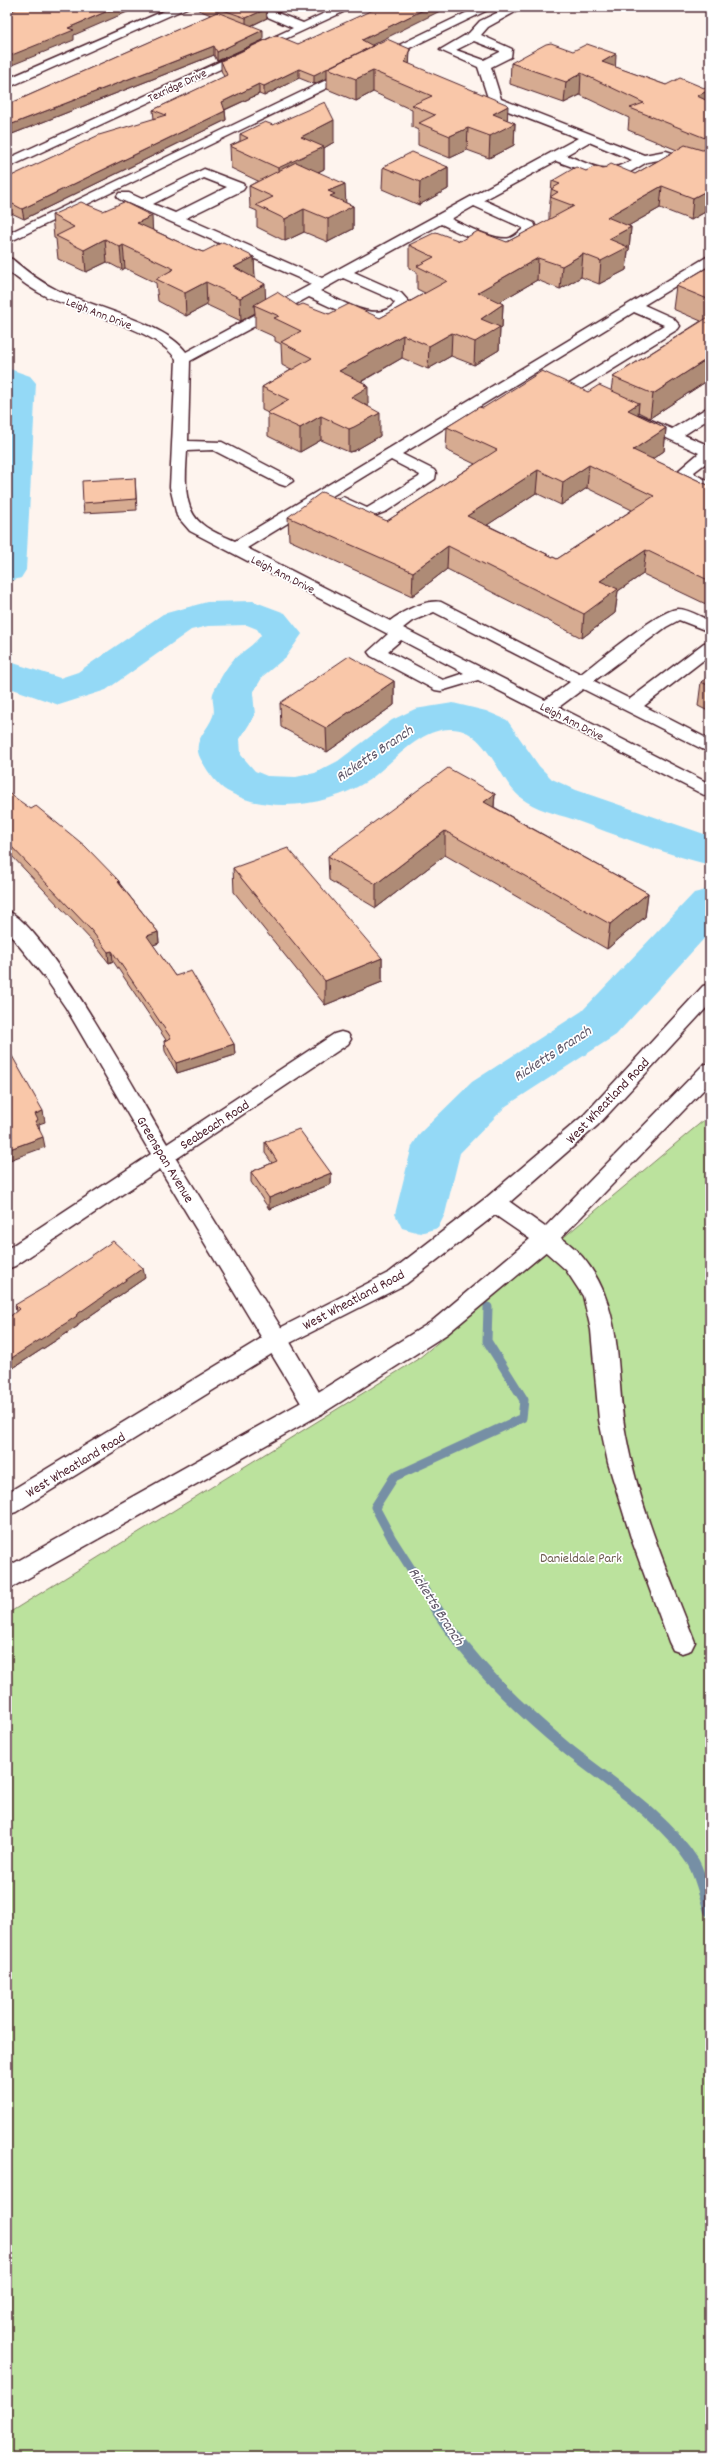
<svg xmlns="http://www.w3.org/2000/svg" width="717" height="2464" font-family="Dekko,sans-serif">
	<rect width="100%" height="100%" fill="#fef4ee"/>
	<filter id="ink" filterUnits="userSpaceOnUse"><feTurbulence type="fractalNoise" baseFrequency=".025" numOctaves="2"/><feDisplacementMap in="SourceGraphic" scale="8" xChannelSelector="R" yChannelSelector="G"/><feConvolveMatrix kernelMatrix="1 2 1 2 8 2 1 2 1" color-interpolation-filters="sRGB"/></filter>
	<g filter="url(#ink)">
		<path fill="#bbe29d" stroke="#828064" d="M710,1115V2457H7V1614L418,1359Z"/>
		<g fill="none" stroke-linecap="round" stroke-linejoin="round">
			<path stroke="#768fa5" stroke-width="9" d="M436,1608L392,1539L375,1507L394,1477L522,1418L524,1400L487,1341L488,1307"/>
			<path stroke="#768fa5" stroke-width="12" d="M435,1607C469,1661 516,1706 565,1747C608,1782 662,1814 693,1862C701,1876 705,1896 710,1911"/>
			<path fill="#94d9f6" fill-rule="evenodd" d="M7,368L30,376L36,383L26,570L21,578L7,582Z
				M253,601L285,613L302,634L286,657L263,676L253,693L255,715L240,739L241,755L255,771L267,776L296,777L315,773L338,761L392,720L415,709L453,703L486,711L507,720L539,766L552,779L576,790L710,836V865C663,853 618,836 572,819C556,814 535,809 521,798C497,778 488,731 453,729C420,727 393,763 369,780C330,806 268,815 227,791C218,786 208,772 203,763C189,742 206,734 213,716C216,709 210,698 214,691C219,681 226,667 234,659C243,651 254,645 261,635L257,629L247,625L208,626L191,630L106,690L59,705L7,687V661L60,678L78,672L163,614L207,602Z
				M710,889V932L616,1035L506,1106L460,1153L445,1214L438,1228L420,1233L402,1228L395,1214L412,1146L420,1133L472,1082L582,1011L694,893Z"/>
			<g stroke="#4a1f2b" stroke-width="3">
				<path id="minor" d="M173,7H189L7,88V79Z
					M245,7H262L303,23L338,7H354L7,168V159L293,28Z
					M478,7H494L7,243V234Z
					M509,7H524L488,27L481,35L512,49L511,57L491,67L501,99L644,155L666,151L700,162L702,165L695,169L665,159L647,162L625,175L603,178L556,161L484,200L534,223L537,230C514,263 468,237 441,224L354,272L401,293L410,303C408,307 404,313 401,315C377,333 332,307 309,297L190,361L188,441L222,442L291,478L293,481L285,486L279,484L213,450L187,451C186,473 181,508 202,524C211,532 224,536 235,541L710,255V265L644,305L673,318L680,326L678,329L576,392H566L563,389L566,386L664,325L634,312L402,454L434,470L436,473L435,479L387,511L366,519L337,505L335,502L343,497L367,508L419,477L420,475L391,460L247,548L390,621C402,612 425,599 441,602L581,674C598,661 660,609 678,609C688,609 701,617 710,621V632L679,620L666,627L594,681L630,699L704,643L710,642V655L644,706L710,740V753L583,689L559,707L710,784V798L478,680L441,691L435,690L371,656L368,652L388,634L190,531L177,516L170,487L176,359C156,329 81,312 47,297C33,290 19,280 7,270V258L12,259C26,271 40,282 57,290C89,306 166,323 186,352L312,284L119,199L117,196L119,193H129L142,199L204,169L243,184L245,187L243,190L186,218L322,278L578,138L490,104L478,67L440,50L469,33L480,21ZM474,41L500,51V52L484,60L456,50ZM589,142L632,160C603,176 595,166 566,155ZM204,178L227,187L175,213L153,204ZM474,206L523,228V229C519,232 515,236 510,238C496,242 464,225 451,219ZM343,278L391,299L395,303C378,325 340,300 320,291ZM434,612L570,682L545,700L403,628L412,621ZM401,640L464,673L443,680L388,651Z
					M710,406V418L684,435L710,446V460L694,472L696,475L710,482V493L683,481L678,471L699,453L634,423L631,420L639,415L672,429Z
					M7,911C44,922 143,1104 167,1144L334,1034L341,1032L348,1034L351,1039L348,1044L176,1159L287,1337L327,1406L323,1413L315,1416L307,1413L160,1169L15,1266L7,1269V1249L151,1154L66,1008L46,979L7,931Z
					M546,1231C573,1239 596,1270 605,1296C622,1340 617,1390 626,1436C639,1507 669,1575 695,1642L691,1650L682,1653L673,1650L669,1642L632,1541L608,1463L599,1420L591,1330L583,1296L566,1270L538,1245L535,1239L538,1233Z"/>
			</g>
			<g stroke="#4a1f2b" stroke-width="3">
				<path id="major" d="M710,984V1004L598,1125L510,1202L545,1227L703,1065L710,1063V1083L554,1245L447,1334L323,1413L7,1590V1567L307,1399L431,1322L530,1239L495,1215L406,1284L286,1345L16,1512L7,1515V1493L270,1333L390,1272L487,1197L584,1115L703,986Z"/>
			</g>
			<use href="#minor" fill="#fff" fill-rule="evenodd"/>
			<use href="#major" fill="#fff" fill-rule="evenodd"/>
		</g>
		<path fill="#d6ab91" stroke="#4a1f2b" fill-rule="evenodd" d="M191,7H262L267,18L251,26L263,40L217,61L214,55L7,136V105L211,15Z
			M266,7H291L279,12Z
			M298,44L372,45L373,46L410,49L409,64L507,120L515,123L514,145L489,158L467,150L450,158L418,145V130L412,127V110L373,92L356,101L327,89V78L314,84L299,78L264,96L259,94L225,110L226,120L24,219L7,211V178L154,119L153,110L224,77L221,70V61Z
			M511,63L615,67L666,85L709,90L708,101L710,102V212L707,211L691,220L660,208L628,226L631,227L629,250L628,251L626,270L599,284L581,277L560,289L537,280L499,302L503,304L502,327L500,328L499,350L474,365L451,356L428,369L402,358L361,382L366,384L368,406L380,436L354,451L349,452L321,440L300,452L268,436V413L262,410V387L291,370L282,365L281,344L275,341V337L255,328V313L241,321L207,305L186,316L158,301L156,283L125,268L122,270L107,262L86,272L58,259L56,239L54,238L52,215L103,211L153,230L194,249L203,252L254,257L255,279L265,299L298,306L329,314L380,318L425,293L417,289V272L409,268V245L460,241L507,242L549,220V212L552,181L586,171L603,169L635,174L677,150L628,130L629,118L580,95L564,103L510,84Z
			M273,125L334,142L324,148V169L318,172L346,203L353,206V229L328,242L304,232L285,241L257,227V211L250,208L249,186L258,181L231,168L230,146L240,141V134Z
			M383,167H448V189L419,205L382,189Z
			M710,266V379L650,418L638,412V415L666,428L664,451L652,459L710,486V606L643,574L618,591L615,613L582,638L447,569L412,596L289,540L288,517L387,521L475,464L446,450L447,427L483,408L588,392L611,391L613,377L701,321L673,309L676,286ZM587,488L632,510L557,559L487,525L536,493L561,505Z
			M135,478L137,510L84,513L83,503Z
			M710,676V712L698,706L701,682Z
			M394,681V705L327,752L281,727L280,703Z
			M7,792L119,881L120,884L158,932L159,943L153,945L175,976L234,1044L235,1055L177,1073L165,1051L164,1041L166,1040L113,961L109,963L92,941L11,855L7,857Z
			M495,794L494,807L648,893L645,917L607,949L445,855L376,908L329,880L328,856Z
			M233,868L382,958V982L325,1005L234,892Z
			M265,1142L331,1173V1184L269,1209L251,1182V1172L272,1163L265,1153Z
			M145,1278L78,1324V1326L10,1370L11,1373L7,1375V1319L16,1312L15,1305Z"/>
		<path fill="#ae8b76" stroke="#4a1f2b" d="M7,7H20L7,12Z
			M117,7H139L74,35V40L7,67V57L68,28Z
			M279,7H291L279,12Z
			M429,7H448L362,50V40Z
			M266,9L267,18L246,28V18Z
			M263,30V40L217,61V52Z
			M214,46V55L7,136V126Z
			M410,49L409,71L405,62Z
			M616,54L615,76L602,62Z
			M327,68V78L314,84V75Z
			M299,69V78L264,96V86Z
			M373,71V92L356,101V79Z
			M581,73L580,95L564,103L566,82Z
			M259,84V94L222,111V102Z
			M709,90L707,112L697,96Z
			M508,106L507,127L515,123L514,145L489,158L490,136L493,114Z
			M225,111L226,120L24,219L22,209Z
			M334,120V142L324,148V169L279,191L278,168L301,137Z
			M468,128L467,150L450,158V136Z
			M448,167V189L419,205L420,182Z
			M345,184L346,207L353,206V229L328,242V191Z
			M662,186L660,208L605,239L607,217Z
			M710,189L707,211L691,220L693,198Z
			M304,209V232L285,241V219Z
			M152,216L153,238L137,223Z
			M631,227L629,250L628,251L626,270L599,284L601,261L609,239Z
			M105,239L107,262L86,272L84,250Z
			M123,245L125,268L122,270L120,247Z
			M583,254L581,277L560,289L562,266Z
			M254,257L255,280L234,267Z
			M538,258L537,280L477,315L478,292Z
			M206,282L207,305L186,316L185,293Z
			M265,284L266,307L254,305L255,313L241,321L240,298Z
			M503,304L502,327L500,328L499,350L474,365L475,342L481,319Z
			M452,333L451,356L428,369L429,346Z
			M403,335L402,358L339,394V371Z
			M710,357V379L650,418L653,394Z
			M366,384V388L368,387V410L351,397Z
			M639,403L637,426L628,410Z
			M380,413V436L354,451L349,452V429Z
			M321,416V440L300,452V428Z
			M666,428L664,451L630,474L633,450Z
			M589,465L587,488L561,505L563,482Z
			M538,470L536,493L466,539L467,516Z
			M448,546L447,569L412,596L413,572Z
			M646,550L643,574L618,591L615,613L582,638L584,614L600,581Z
			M394,681V705L327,752L326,728Z
			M495,794L493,818L484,802Z
			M445,831V855L376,908V884Z
			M9,844L11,855L7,857V845Z
			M648,893L645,917L607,949L610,924Z
			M158,932L159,943L148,947L147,936Z
			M112,951L113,961L109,963L108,952Z
			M382,958V982L325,1005V981Z
			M234,1044L235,1055L177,1073L176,1063Z
			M43,1111L45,1122L39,1124L40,1131L35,1121V1114Z
			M43,1137L45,1147L7,1161V1150Z
			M331,1173V1184L269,1209V1198Z
			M143,1268L145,1278L78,1324V1326L10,1370L11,1373L7,1375V1361Z"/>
		<path fill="#f9c7a9" stroke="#4a1f2b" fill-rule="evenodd" d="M20,7H117L68,28L74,30L7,57V13Z
			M215,7H262L266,9L246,18Z
			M379,7H429L362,40L373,46L314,75L299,69L264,86L259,84L222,102L225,111L22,209L7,201V178L99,135L166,115L153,110L227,75L221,61L276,35L298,44Z
			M217,12L263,30L217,52L214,46L7,126V105Z
			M387,39L410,49L405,62L506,104L508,106L493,114L515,123L490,136L468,128L450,136L419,123L435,115L412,105L432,96L373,71L356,79L327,68Z
			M551,43L573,51L587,44L616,54L602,62L666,85L680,78L709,90L697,96L710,102V140L630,108L644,103L581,73L566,82L511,63L546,44Z
			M325,102L334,120L301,137L324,147L278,168L230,146L248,138L240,134L265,122L273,125Z
			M685,145L702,150L710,149V189L693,198L662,186L607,217L631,227L609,239L628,247L601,261L583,254L562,266L538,258L478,292L503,304L481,319L500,327L475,342L452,333L429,346L403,335L339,371L366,384L364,385L368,387L351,397L380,413L354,427L349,429L321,416L300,428L267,413L289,400L262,387L312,358L281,342L301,331L274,318L279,316L254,305L277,292L298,306L303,304L329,314L349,304L380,318L447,281L417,266L434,257L409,245L436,232L460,241L478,231L507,242L574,206L550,197L558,192L551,189L560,184L552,181L576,167L586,171L595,166L603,169L611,164L635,174Z
			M412,152L448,167L420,182L383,167Z
			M296,162L345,184L328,191L335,194L330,196L353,206L328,219L304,209L285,219L256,205L273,197L249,186Z
			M81,202L103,211L124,202L152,216L137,223L194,249L203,252L223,242L254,257L234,267L265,284L240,298L206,282L185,293L156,279L174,269L123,245L120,247L105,239L84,250L56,236L74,227L52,215Z
			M710,266V300L676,286Z
			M710,316V357L653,394L613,377Z
			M542,371L588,392L599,385L639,403L628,410L666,428L633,450L710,486V581L646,550L600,581L618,589L584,614L448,546L413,572L288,517L322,492L387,521L497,450L447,427L479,407L483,408ZM589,465L654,496L557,559L467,516L538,470L563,482Z
			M135,478L136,499L83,503L82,481Z
			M349,656L394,681L326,728L280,703Z
			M710,676V686L701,682Z
			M448,768L495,794L484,802L648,893L610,924L445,831L376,884L328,856Z
			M7,792L31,809L36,806L85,846L119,881L118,882L158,932L147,936L175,976L191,971L234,1044L176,1063L164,1041L171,1038L112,951L108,952L91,930L9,844L7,845Z
			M288,848L382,958L325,981L233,868Z
			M7,1047L43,1111L35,1114L38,1120L35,1121L43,1137L7,1150Z
			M299,1129L331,1173L269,1198L251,1172L277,1161L265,1142Z
			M113,1241L143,1268L76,1315L77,1316L7,1361V1319L19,1309L15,1305L47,1286Z"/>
	</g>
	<g text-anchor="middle" stroke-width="3.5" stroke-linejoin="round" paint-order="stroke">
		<g font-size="12" fill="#4a1f2b" stroke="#fff">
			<text transform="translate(177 85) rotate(-25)" y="4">Texridge Drive</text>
			<text transform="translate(99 313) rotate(21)" y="4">Leigh Ann Drive</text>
			<text transform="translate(283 574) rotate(27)" y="4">Leigh Ann Drive</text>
			<text transform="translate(572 721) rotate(27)" y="4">Leigh Ann Drive</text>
		</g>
		<g font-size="14" fill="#4a1f2b" stroke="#fff">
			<text transform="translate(607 1100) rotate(-46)" y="5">West Wheatland Road</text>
			<text transform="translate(214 1124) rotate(-33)" y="5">Seabeach Road</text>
			<text transform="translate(166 1159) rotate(59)" y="5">Greenspan Avenue</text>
			<text transform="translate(353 1299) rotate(-28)" y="5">West Wheatland Road</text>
			<text transform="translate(75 1464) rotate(-31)" y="5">West Wheatland Road</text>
		</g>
		<g font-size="14" fill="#6c5a4d" stroke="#fff">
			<text x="581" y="1562">Danieldale Park</text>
		</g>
		<g font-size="15" font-style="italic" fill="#605768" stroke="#fff">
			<text transform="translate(374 753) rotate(-34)" y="5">Ricketts Branch</text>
			<text transform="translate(552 1053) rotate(-33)" y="5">Ricketts Branch</text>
			<text transform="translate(437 1606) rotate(57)" y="5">Ricketts Branch</text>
		</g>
	</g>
	<rect width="717" height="2464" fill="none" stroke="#fff" stroke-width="24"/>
	<rect x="12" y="12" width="693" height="2440" fill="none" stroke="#4a1f2b" stroke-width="1.5" filter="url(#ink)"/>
</svg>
